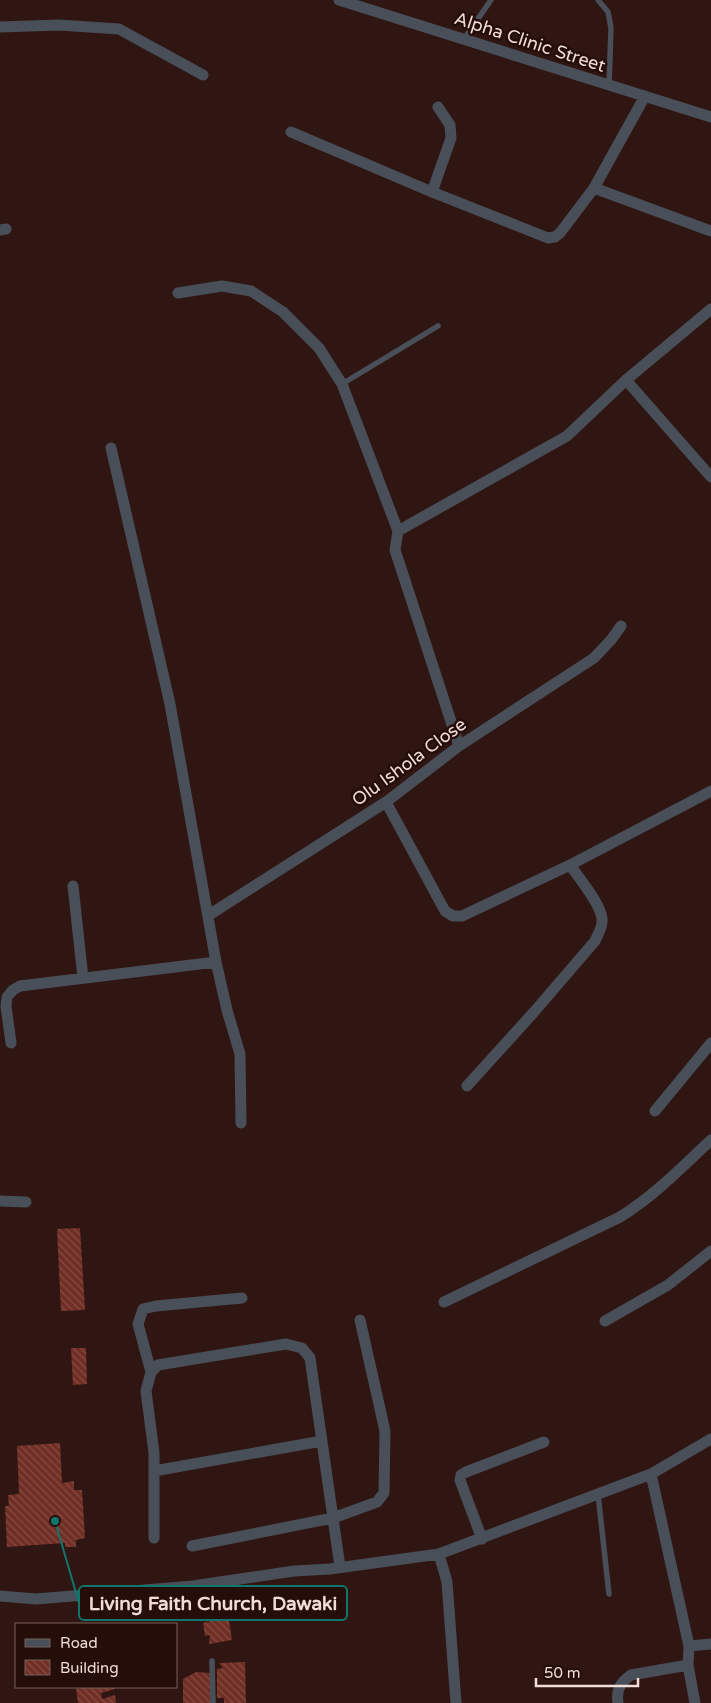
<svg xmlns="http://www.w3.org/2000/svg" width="711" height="1703" font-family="'Varela Round',sans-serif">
	<defs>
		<pattern id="building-back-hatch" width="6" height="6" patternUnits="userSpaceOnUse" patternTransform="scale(1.25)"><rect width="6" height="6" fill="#702e24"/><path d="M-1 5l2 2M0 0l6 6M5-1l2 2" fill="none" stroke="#854c43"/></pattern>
	</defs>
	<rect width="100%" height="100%" fill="#301612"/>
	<path fill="url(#building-back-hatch)" d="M80,1228L85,1310L61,1311L57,1229Z
		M71,1348H86L87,1384L73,1385Z
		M60,1443L62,1483L74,1481V1490H82L85,1538L76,1540V1547H65V1543L7,1547L5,1506H9L8,1495L19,1494L17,1446Z
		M228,1614L232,1640L209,1644L210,1635L205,1636L203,1623L211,1621L210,1617Z
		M245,1662L246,1703H224V1698H217V1669L223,1668L219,1663Z
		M196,1672L210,1673V1703H183V1679Z
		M85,1687H114L115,1689L101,1693L102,1699L115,1695L116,1703H78L76,1689Z"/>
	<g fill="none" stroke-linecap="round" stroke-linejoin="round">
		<path stroke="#494f59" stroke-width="5.5" d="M598,0L608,12L611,28L609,85
			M464,39L491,0
			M342,384L438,326
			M598,1494L609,1594
			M212,1661L213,1703"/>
		<path stroke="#494f59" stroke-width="11" d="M339,0L711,117
			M0,27L59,25L119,29L203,75
			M291,132L432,192L548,238L555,237L560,233L594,188L645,96
			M594,188L711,231
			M432,192L451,138L450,125L438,107
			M0,230L6,229
			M178,293L222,286L251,291L283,312L319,348L342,384L398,531L395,550L459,746
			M626,380L711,477
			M111,448L170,704L216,962L227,1010L240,1054L241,1123
			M398,531L567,436L626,380L711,309
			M386,802L445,911L453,916H462L570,865L711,791
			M73,886L83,978
			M209,915L386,802L459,746L594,658L611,640L621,626
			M11,1043L6,1006L7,997L13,990L20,986L216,962
			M467,1086L534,1012L595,941C598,934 603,927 602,919C601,904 579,878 570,865
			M655,1111L711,1043
			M0,1201L26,1202
			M444,1302L620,1217C654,1196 682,1167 711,1140
			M605,1321L668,1285L711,1251
			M151,1372L138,1324L143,1309L156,1306L242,1298
			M322,1441L154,1471V1453L146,1391L151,1372L158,1365L286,1344L302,1348L310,1358L340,1567
			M651,1474L689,1646L688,1665L695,1703
			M154,1538V1471
			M482,1539L460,1480L461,1475L466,1472L544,1442
			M192,1546L333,1518L377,1502L384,1493L385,1431L360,1320
			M439,1554L447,1582L456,1703
			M0,1596L36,1599L193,1586L294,1571L330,1569L439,1554L651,1474L711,1439
			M689,1646L711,1644
			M618,1703C616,1690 620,1683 631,1675L688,1665"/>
	</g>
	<g text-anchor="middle" stroke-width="5" stroke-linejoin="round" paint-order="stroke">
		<g font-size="18" fill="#f0ddd9" stroke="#250d09">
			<text transform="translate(530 42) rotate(18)" y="6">Alpha Clinic Street</text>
			<text transform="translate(409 762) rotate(-36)" y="6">Olu Ishola Close</text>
		</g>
	</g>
	<path fill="none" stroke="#0f766e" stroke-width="2" d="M55 1521L79 1603"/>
	<circle fill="#0f766e" stroke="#250d09" stroke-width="2" cx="55" cy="1521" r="5"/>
	<rect fill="#250d09" stroke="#0f766e" stroke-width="2" x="79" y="1586" width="268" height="34" rx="5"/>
	<g font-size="19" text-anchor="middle" font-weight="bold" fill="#f0ddd9">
		<text x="213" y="1610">Living Faith Church, Dawaki</text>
	</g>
	<rect x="15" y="1623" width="162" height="65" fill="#250d09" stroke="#76605c"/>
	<rect x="25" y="1639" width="25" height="8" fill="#494f59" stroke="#76605c"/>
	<text x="60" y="1648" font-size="15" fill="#f0ddd9">Road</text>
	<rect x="25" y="1660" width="25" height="15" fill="url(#building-back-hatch)" stroke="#76605c"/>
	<text x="60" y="1673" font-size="15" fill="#f0ddd9">Building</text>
	<path d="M536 1678v8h102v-8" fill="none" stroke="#f0ddd9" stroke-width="2.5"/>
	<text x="544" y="1678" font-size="15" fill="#f0ddd9" stroke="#250d09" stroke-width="4" paint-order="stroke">50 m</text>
</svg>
